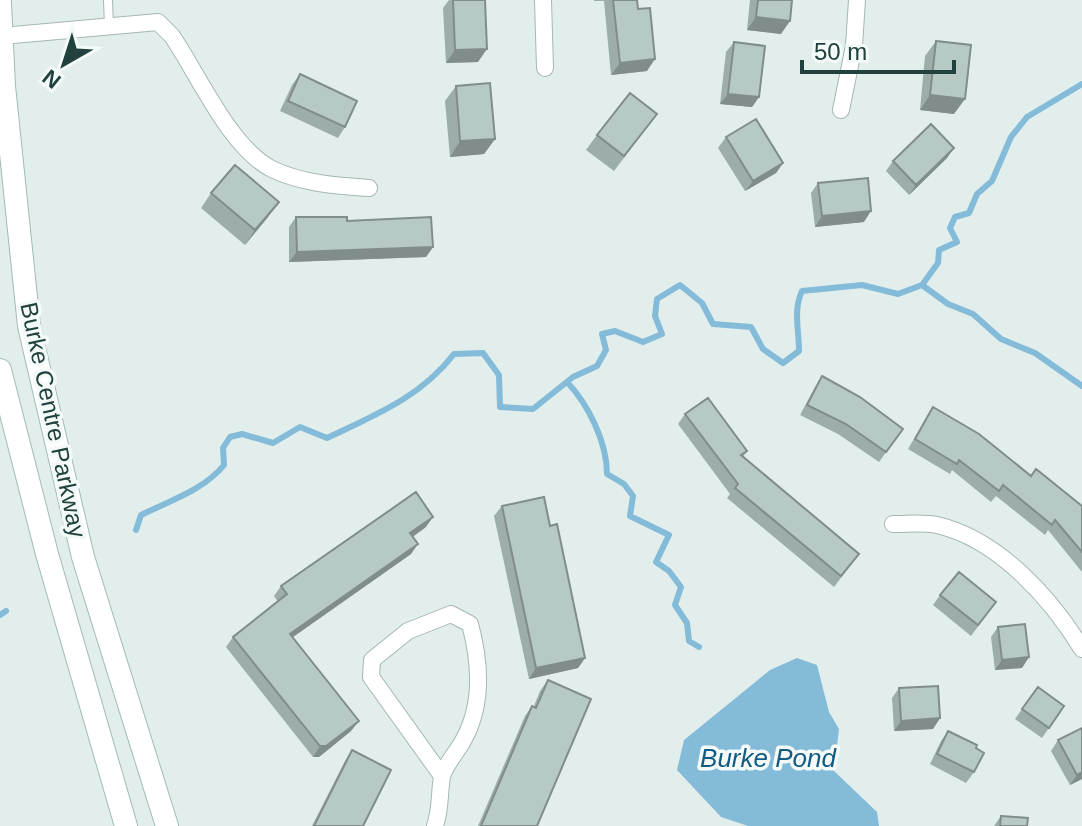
<svg xmlns="http://www.w3.org/2000/svg" width="1082" height="826" font-family="Helvetica,sans-serif">
	<rect width="100%" height="100%" fill="#e2eeeb"/>
	<path fill="#84bbd8" d="M797,658L817,665L829,712L839,729L834,771L877,812L879,826H748L721,817L677,770L684,740L770,670Z"/>
	<g fill="none" stroke-linecap="round" stroke-linejoin="round">
		<path stroke="#84bbd8" stroke-width="6" d="M922,285L948,304L973,314L1001,339L1035,353L1082,386
			M567,382C588,404 607,442 607,474L624,484L633,496L630,516L669,535L656,562L669,571L681,587L675,605L687,623L689,641L699,647
			M136,530L141,515C169,501 204,490 224,465L223,448L230,437L242,434L273,443L300,427L327,438C375,415 421,397 454,354L483,353L499,375L500,407L533,409L573,377L597,366L606,350L602,334L615,331L643,342L662,334L655,316L657,299L680,285L702,303L713,324L751,327L763,349L783,363L799,351C799,330 793,310 802,291L862,285L898,294L922,285L938,263L939,250L957,242L950,228L955,217L969,213L977,194L992,181L1011,137L1027,117L1082,84
			M0,615L6,611"/>
		<g stroke="#a4b7b4" stroke-width="10">
			<path id="service" d="M108,0L109,26"/>
		</g>
		<g stroke="#a4b7b4" stroke-width="18">
			<path id="minor" d="M543,0L545,68
				M2,36L158,22L172,36C198,74 230,148 272,169C300,183 337,186 369,188
				M841,110L854,46L857,0
				M893,524C908,524 923,522 937,525C998,539 1051,598 1082,649
				M435,826C441,808 439,794 442,777C445,764 458,751 464,739C483,704 480,661 470,624L451,614L408,631L372,660L371,677L442,776"/>
		</g>
		<g stroke="#9fbbb6" stroke-width="24">
			<path id="secondary" d="M0,3L4,86L29,326L83,557L167,826
				M0,370L47,554L126,826"/>
		</g>
		<use href="#service" stroke="#fff" stroke-width="8"/>
		<use href="#minor" stroke="#fff" stroke-width="16"/>
		<use href="#secondary" stroke="#fff" stroke-width="22"/>
	</g>
	<path fill="#9dada9" d="M449,0H484L478,62L446,63L443,8Z
		M594,0H637L647,71L611,75L604,1H594Z
		M750,0H792L781,34L747,30Z
		M936,41L954,114L920,110L925,56Z
		M734,42L759,97L752,107L720,104L726,52Z
		M300,74L345,127L338,138L280,111L292,85Z
		M456,86L495,139L484,154L450,157L445,101Z
		M657,114L614,171L586,150L597,135Z
		M726,137L783,163L776,173L745,191L718,148Z
		M947,158L909,195L886,171L893,161Z
		M818,183L864,222L815,227L811,193Z
		M211,193L268,217L245,245L201,208Z
		M296,217L347,221L433,247L426,257L289,262V227Z
		M822,376L903,429L879,462L838,434L800,415L815,387Z
		M933,407L1031,476L1082,506V572L1048,530L1045,535L996,496L991,502L952,470L950,474L908,449Z
		M685,414L747,451L743,457L859,554L834,587L727,498L730,494L678,424Z
		M502,506L550,526L585,658L578,668L529,679L494,516Z
		M426,527L413,537L411,554L293,637L351,731L319,757H313L226,647L233,637L278,602L274,596L281,586Z
		M940,595L996,602L971,636L933,605Z
		M998,627L1029,657L1022,668L995,670L991,637Z
		M548,680L537,826H478L525,716L532,706H534L540,691Z
		M1038,687L1064,706L1042,738L1015,719Z
		M899,688L940,718L933,729L894,731L892,698Z
		M948,731L976,748L974,772L966,783L930,764L941,741Z
		M1058,740L1082,779L1070,785L1051,751Z
		M352,750L363,826H312L345,761Z
		M1001,816L1027,826H994Z"/>
	<path fill="#808d8a" d="M756,17L790,21L781,34L747,30Z
		M487,49L478,62L446,63L455,50Z
		M655,59L647,71L611,75L620,63Z
		M728,94L759,97L752,107L720,104Z
		M930,95L965,99L954,114L920,110Z
		M495,139L484,154L450,157L460,141Z
		M954,148L947,158L909,195L916,185Z
		M783,163L776,173L745,191L753,181Z
		M279,202L268,217L245,245L255,230Z
		M871,211L864,222L815,227L822,216Z
		M433,247L426,257L289,262L297,252Z
		M433,517L426,527L403,543L410,533Z
		M418,544L411,554L283,644L290,634Z
		M1029,657L1022,668L995,670L1002,660Z
		M585,658L578,668L529,679L536,668Z
		M940,718L933,729L894,731L901,721Z
		M359,721L351,731L319,757H313L320,746Z
		M1082,772V779L1070,785L1077,775Z"/>
	<path fill="#b7c9c5" stroke="#808d8a" stroke-width="2" d="M453,0H485L487,49L455,50Z
		M613,0H637L638,9L650,8L655,59L620,63Z
		M758,0H792L790,21L756,17Z
		M936,41L971,45L965,99L930,95Z
		M734,42L765,46L759,97L728,94Z
		M300,74L357,101L345,127L288,101Z
		M490,83L495,139L460,141L456,86Z
		M630,93L657,114L624,156L597,135Z
		M756,119L783,163L753,181L726,137Z
		M931,124L954,148L916,185L893,161Z
		M235,165L279,202L255,230L211,193Z
		M868,178L871,211L822,216L818,183Z
		M296,217H347V221L431,217L433,247L297,252Z
		M822,376L860,397L903,429L886,452L846,424L807,405Z
		M708,398L747,451L741,455L859,554L841,576L735,488L738,484L685,414Z
		M933,407L979,434L1031,476L1036,469L1082,506V552L1055,520L1052,525L1003,485L999,491L959,460L957,464L915,439Z
		M416,492L433,517L410,533L418,544L290,634L359,721L326,746H320L233,637L287,594L281,586Z
		M544,497L550,526L557,524L585,658L536,668L502,506Z
		M959,572L996,602L978,625L940,595Z
		M1025,624L1029,657L1002,660L998,627Z
		M548,680L591,699L537,826H481L532,706L536,708Z
		M938,686L940,718L901,721L899,688Z
		M1038,687L1064,706L1049,728L1022,709Z
		M1082,728V772L1077,775L1058,740Z
		M948,731L977,745L976,748L984,753L974,772L937,754Z
		M352,750L391,770L363,826H314Z
		M1001,816L1028,818L1027,826H1000Z"/>
	<g text-anchor="middle" stroke-width="7" stroke-linejoin="round" paint-order="stroke">
		<g font-size="24" fill="#20413e" stroke="#f3faf8">
			<text transform="translate(53 420) rotate(78)" y="8">Burke Centre Parkway</text>
		</g>
		<g font-size="26" font-style="italic" fill="#135b83" stroke="#f3faf8">
			<text x="768" y="767">Burke Pond</text>
		</g>
	</g>
	<g transform="translate(64 64) rotate(219)" stroke="#f3faf8" stroke-width="6" paint-order="stroke">
	<path d="M0-6L14 30L0 20L-14 30Z" fill="#20413e"/>
	<text y="-12" font-size="22" font-weight="bold" text-anchor="middle" fill="#20413e">N</text>
	</g>
	<path d="M802 60v12h152v-12" fill="none" stroke="#20413e" stroke-width="4"/>
	<text x="814" y="60" font-size="24" fill="#20413e" stroke="#f3faf8" stroke-width="6" paint-order="stroke">50 m</text>
</svg>
